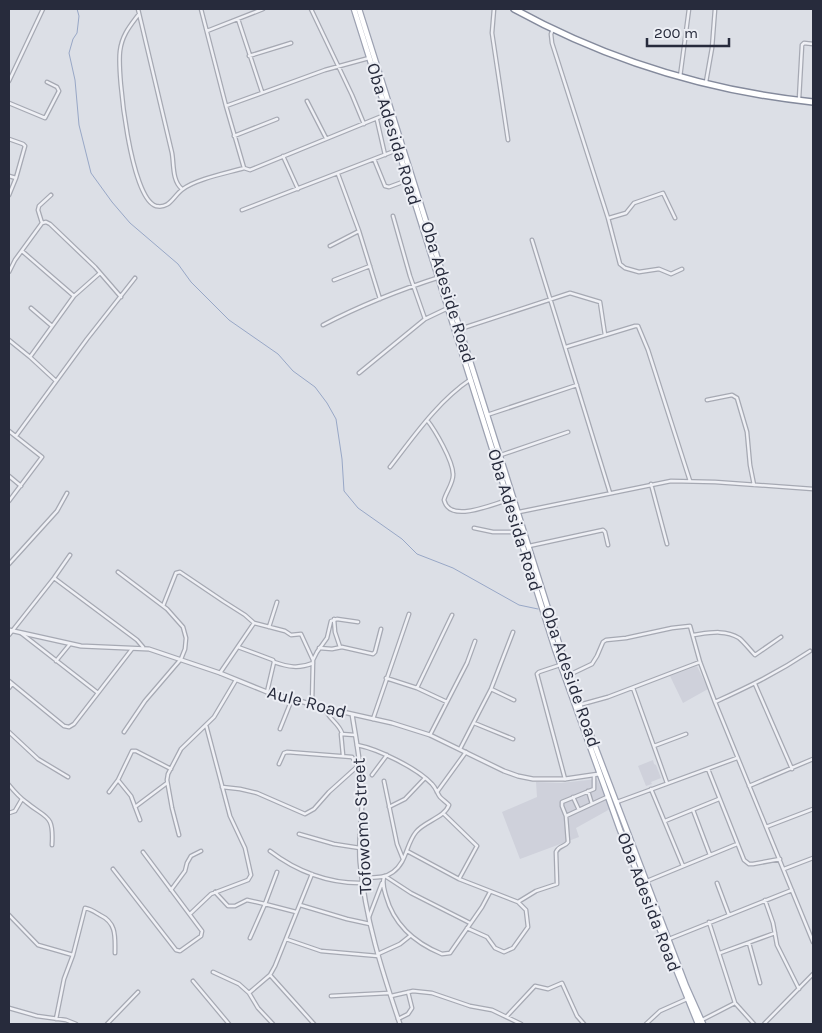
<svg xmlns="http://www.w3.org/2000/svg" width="822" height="1033" font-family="Karla,sans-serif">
	<rect width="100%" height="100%" fill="#dcdfe6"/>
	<path fill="#cfd1db" d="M697,666L708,689L683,703L670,676Z
		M653,760L654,764L656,765L661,778L651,782L652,784L646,786L638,766Z
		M597,779L610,809L576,828L579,837L520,859L502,812L537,797L536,782L561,783Z"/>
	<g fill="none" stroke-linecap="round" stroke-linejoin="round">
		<path stroke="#98a7c6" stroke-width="1" d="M77,9L79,16L77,33L73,39L69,53L75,80L79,125L91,173L112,202L130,223L178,264L191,282L229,320L278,354L293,371L315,387L327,403L336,419L342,459L344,491L358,508L402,539L417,554L453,568L519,605L538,609"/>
		<g stroke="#a6a9b3" stroke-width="5">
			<path id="minor" d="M138,9C149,57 161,105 172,153C174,164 172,181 182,189
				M201,9L226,106L244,168
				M311,9L352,95L364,124
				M494,9L492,33L508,140
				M139,14C130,26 122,35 120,51C117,75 131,199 156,206C170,209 173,196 183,189C196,179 227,173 244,168L250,170L387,114
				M238,19L262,92
				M553,29L551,34L552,43L608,218L620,264L625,268L639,272L659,269L671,274L682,269
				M207,31L263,9
				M249,56L291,43
				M680,77L689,9
				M9,81L43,9
				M706,82L712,48L715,9
				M799,99L802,45L804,43L813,44
				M307,101L326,138
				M9,103L45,118L59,91L57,87L47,82
				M226,106L325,70L369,58
				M377,120L385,155
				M234,136L277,119
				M9,139L23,144L25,146L16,178L9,195
				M283,156L298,189
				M374,159L385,186L389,187L408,180
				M338,174L359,231L380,299
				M9,176L16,178
				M242,210L397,150
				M393,216L410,276L425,319
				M609,218L626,213L634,203L663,193L675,218
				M42,223L46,222L50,224L95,267L121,297
				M42,223L38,210L39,206L51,195
				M532,240L610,493
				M330,246L359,231
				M22,251L74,296
				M9,272L15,260L42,223
				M334,280L370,266
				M31,308L52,326
				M323,325C361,305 402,289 443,276
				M460,329L570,293L600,302L605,335
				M9,340L30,357L56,381
				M566,347L635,326H638L648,350L690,481
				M30,357L74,296L100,273
				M359,373L425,319L448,308
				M707,400L732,395L737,398L747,432L750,465L754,485
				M487,415L577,385
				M427,420C435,430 453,461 453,474C454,482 446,492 444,500C450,524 492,504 508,500
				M9,431L42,457L9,501
				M16,436L87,339L135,278
				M501,455L568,432
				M390,467C414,436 438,401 471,379
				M9,476L21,486
				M651,484L667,544
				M519,512L671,481L715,482L813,489
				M474,528L493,532H517
				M529,546L603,530L605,532L608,545
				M9,564L57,511L67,493
				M118,572L167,609L183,627L186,638L185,649L181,659L145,701L124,732
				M54,578L137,640L143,647
				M163,606L176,573L180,572L223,601L245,615L254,623L285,631L291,635L301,634L313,660
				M334,619L335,632L340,647
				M269,627L277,602
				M21,633L98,693
				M9,635L54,578L70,555
				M693,635C708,633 725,629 739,638C745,643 750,650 755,655L781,637
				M238,647L273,660L274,662C288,667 299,669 313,663
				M319,648L332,649L342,647L373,654L375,652L381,629
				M56,661L70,644
				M560,665L539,672L537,674L565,779
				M220,673L254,623
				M569,675L592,664L597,656L603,642L606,640L626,638L672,628L690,626L700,662L715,702L813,942
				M386,678L417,688L447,702
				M9,681L64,726L69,727L74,724L132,649
				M755,684L792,769
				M9,688L12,684
				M417,688L452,615
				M633,688L667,783
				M491,689L514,700
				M267,692L274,662
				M715,702C750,686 777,673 810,651
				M312,704L313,660L317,652L327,638L331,621L337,619L358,622
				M579,705L608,697L700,662
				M325,708C328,719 338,722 342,733
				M373,719L409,614
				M474,723L513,739
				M280,729L292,699
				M9,732L38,759L68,777
				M430,735L467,663L475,641
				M357,745C378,749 417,768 432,784C436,788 437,793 440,797C443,800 446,802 449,805C444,818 425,821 416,832C406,844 407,862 393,872C384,879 372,877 362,878
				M654,746L686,734
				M460,749L491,689L513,632
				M343,755L341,734L355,735
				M279,764L284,753L287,752L352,757L357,765
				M708,769L744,860L749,864H753L780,859
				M372,775L387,755
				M118,780L131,796L140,820
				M384,781L397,844L403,859
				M9,785C14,791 19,797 26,802C46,819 54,813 52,845
				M749,786L813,759
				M222,787L240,789L257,793L305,814L314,809L329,792L359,765
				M651,789L683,866
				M588,791L592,804
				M109,792L118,780L132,751H136L171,769
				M437,792L466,752
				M573,797L579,810
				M617,802L737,758
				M135,807L167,783
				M389,807L405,799L425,778
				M693,810L710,855
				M9,813L15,811L22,799
				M443,813L477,846L459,879
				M566,816L562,806V802L594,789V775
				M665,821L719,799
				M766,827L813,809
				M299,834L334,844L360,848
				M179,835L172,808L167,780L168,774L181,749L214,717L236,680
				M270,851C296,871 329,884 363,883
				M407,851L459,879L518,902L536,891L557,884L556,852C559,845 565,847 568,842L566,816L607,797
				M113,869L176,950L180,951L201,936L202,931L143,852
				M784,869L813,858
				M385,876L411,893L470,923
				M384,877C382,884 384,889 386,896C394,925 415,943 442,954L450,953L482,907L490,892
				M647,881L737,844
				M717,883L729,915
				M171,890L185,871L187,863L191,856L201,851
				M215,892L228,906H235L247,900L265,904L277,872
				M765,900L773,923L777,945L799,989
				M300,905L347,919L370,924
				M191,913L211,894L248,880L251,875L245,848L230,816L206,725
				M9,915L38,945L73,955
				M369,917L382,883
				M709,922L735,1003L754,1024
				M467,928L487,937L495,948L504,952L513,948L528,927L526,910L518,902
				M250,938L265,904L296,912
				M286,939L321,951L378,956
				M669,939L792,890
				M749,943L760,983
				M720,953L775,933
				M378,954L400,944L410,936
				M213,972L239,984L249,993
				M270,975L314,1024
				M193,981L229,1024
				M331,996L389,993
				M391,996L413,991L432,993L470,1006L492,1010L521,1024
				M9,1008L37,1016L66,1020L76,1024
				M507,1016L535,986L548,989L562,983L577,1016L584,1024
				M56,1019L64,979L73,955L85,908C91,909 95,912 100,915C117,923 115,937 115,953
				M398,1019L408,1014L412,1008L408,992
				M702,1020L735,1003
				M107,1024L138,992
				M273,1024L258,1008L249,993L270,975L275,966L312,874
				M646,1024L660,1011L687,999
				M764,1024L813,974"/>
		</g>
		<g stroke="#a6a9b3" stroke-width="5.5">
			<path id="tertiary" d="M9,630L81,646L149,649L220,673L267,692L325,708L392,723L430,735L504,771L518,776L533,779H565L599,774
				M352,714C356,739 361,764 362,790C363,814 358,838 360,862C365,918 382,971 400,1024"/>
		</g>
		<g stroke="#9ca1b1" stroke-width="7">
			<path id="primary" d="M354,9L555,649L620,830L698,1024
				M359,9L574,691L686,986L703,1024"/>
		</g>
		<g stroke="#848a9c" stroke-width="8">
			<path id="trunk" d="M514,9C607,60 708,91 813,102"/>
		</g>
		<use href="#minor" stroke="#eff0f5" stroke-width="2.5"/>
		<use href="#tertiary" stroke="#eff0f5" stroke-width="3"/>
		<use href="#primary" stroke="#fff" stroke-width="4.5"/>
		<use href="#trunk" stroke="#fff" stroke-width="5"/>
	</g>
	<g text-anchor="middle" stroke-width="4" stroke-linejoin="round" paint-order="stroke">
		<g font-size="18" fill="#272b3c" stroke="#eceef4">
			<text transform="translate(394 134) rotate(73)" y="6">Oba Adesida Road</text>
			<text transform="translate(448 292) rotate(73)" y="6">Oba Adeside Road</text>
			<text transform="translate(515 520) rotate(73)" y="6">Oba Adesida Road</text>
			<text transform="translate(571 677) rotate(71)" y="6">Oba Adeside Road</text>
			<text transform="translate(307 702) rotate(15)" y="6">Aule Road</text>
			<text transform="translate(362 826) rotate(-93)" y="6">Tofowomo Street</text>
			<text transform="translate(649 902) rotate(69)" y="6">Oba Adesida Road</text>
		</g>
	</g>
	<rect width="822" height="1033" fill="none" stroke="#272b3c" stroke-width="20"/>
	<path d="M647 38v8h82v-8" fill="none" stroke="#272b3c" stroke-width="2.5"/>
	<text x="654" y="38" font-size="15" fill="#272b3c" stroke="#eceef4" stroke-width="4" paint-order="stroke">200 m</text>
</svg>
